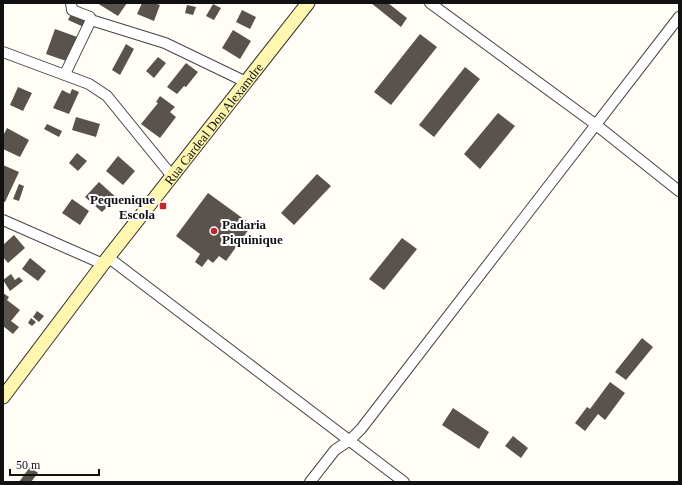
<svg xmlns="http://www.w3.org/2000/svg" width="682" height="485" font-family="Georgia,serif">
	<rect width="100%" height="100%" fill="#fffdf5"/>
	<path fill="#5a524d" d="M97,3H127L118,16Z
		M142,3H154L160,5L154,21L137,14Z
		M371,3H388L407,18L401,27Z
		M213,4L221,8L214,20L206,16Z
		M187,5L196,7L193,15L185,13Z
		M242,10L256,17L250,29L236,22Z
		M72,12L90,19L86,28L68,20Z
		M55,29L80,38L72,63L46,54Z
		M233,30L251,41L240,59L222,48Z
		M420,34L437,47L391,105L374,92Z
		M126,44L134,49L120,75L112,70Z
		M158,57L166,63L154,78L146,71Z
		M186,63L198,72L186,87L184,86L177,94L167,87Z
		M465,67L480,79L434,137L419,125Z
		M18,87L32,93L23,111L10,105Z
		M72,89L79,92L69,114L53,108L62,90L70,94Z
		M160,96L175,107L170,112L176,117L160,138L141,124L158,103L156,102Z
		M498,113L515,126L480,169L464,154Z
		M76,117L100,124L96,137L72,130Z
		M47,124L62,131L59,137L44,129Z
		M7,128L29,140L20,157L3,149V136Z
		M77,153L87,161L78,171L69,163Z
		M118,156L135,171L123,185L106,171Z
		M3,165L19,172L5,202H3Z
		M317,174L331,186L294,225L281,213Z
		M99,182L118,199L111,207L109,205L102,212L85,197Z
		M19,184L24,186L19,201L13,199Z
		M208,193L252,225L226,261L219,256L213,263L208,259L202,267L195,262L200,254L176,236Z
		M72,199L89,211L80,225L62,213Z
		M14,235L25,248L8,263L3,257V245Z
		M402,238L417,249L384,290L369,279Z
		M30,258L46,271L38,281L22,269Z
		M11,274L15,280L19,277L23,281L10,291L3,280Z
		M3,293L9,297L7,300L20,310L11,321L19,327L13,334L3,326Z
		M37,311L44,316L39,322L33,317Z
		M31,318L36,322L32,326L28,323Z
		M642,338L653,347L626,380L615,372Z
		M610,382L625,393L605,420L598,414L585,431L575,423L587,407L590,409Z
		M453,408L489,432L479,449L442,425Z
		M513,436L528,448L521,458L505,446Z
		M30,467L38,473L31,482H19Z"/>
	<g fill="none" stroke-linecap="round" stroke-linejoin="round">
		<g stroke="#444" stroke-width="12">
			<path id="street" d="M430,3L595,124L679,191
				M91,20L165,43L246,82
				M3,52L89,84L107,96L172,176
				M65,74L91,20L90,17L72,10L71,3
				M3,220L103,264
				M109,258L404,482
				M310,482L335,450L350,440L361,429L679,17"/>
		</g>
		<g stroke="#333" stroke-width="15">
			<g id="secondary">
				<path id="s1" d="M3,397L103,264L308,3"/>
			</g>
		</g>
		<use href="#street" stroke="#fff" stroke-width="10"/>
		<use href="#secondary" stroke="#fff6b0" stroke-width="13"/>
	</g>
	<g fill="#c4262e" stroke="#fff" stroke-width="1.5">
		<rect x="159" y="202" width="8" height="8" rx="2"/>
		<circle cx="214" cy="231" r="4"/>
	</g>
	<g text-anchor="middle" stroke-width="4" stroke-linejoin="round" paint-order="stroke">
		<g font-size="13" fill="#111" stroke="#fff">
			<text dy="5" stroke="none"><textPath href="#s1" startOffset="345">Rua Cardeal Don Alexamdre</textPath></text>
		</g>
		<g font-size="13" font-weight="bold" fill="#111" stroke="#fff" text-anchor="end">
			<text x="155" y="204">Pequenique<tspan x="155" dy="15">Escola</tspan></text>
			<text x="222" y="229" text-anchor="start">Padaria<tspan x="222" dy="15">Piquinique</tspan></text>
		</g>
	</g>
	<rect width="682" height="485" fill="none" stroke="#111111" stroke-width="8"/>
	<path d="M10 469v6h89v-6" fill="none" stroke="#111111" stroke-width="2"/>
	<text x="16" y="469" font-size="12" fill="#111111" stroke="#ffffff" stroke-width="3" paint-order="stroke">50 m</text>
</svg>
